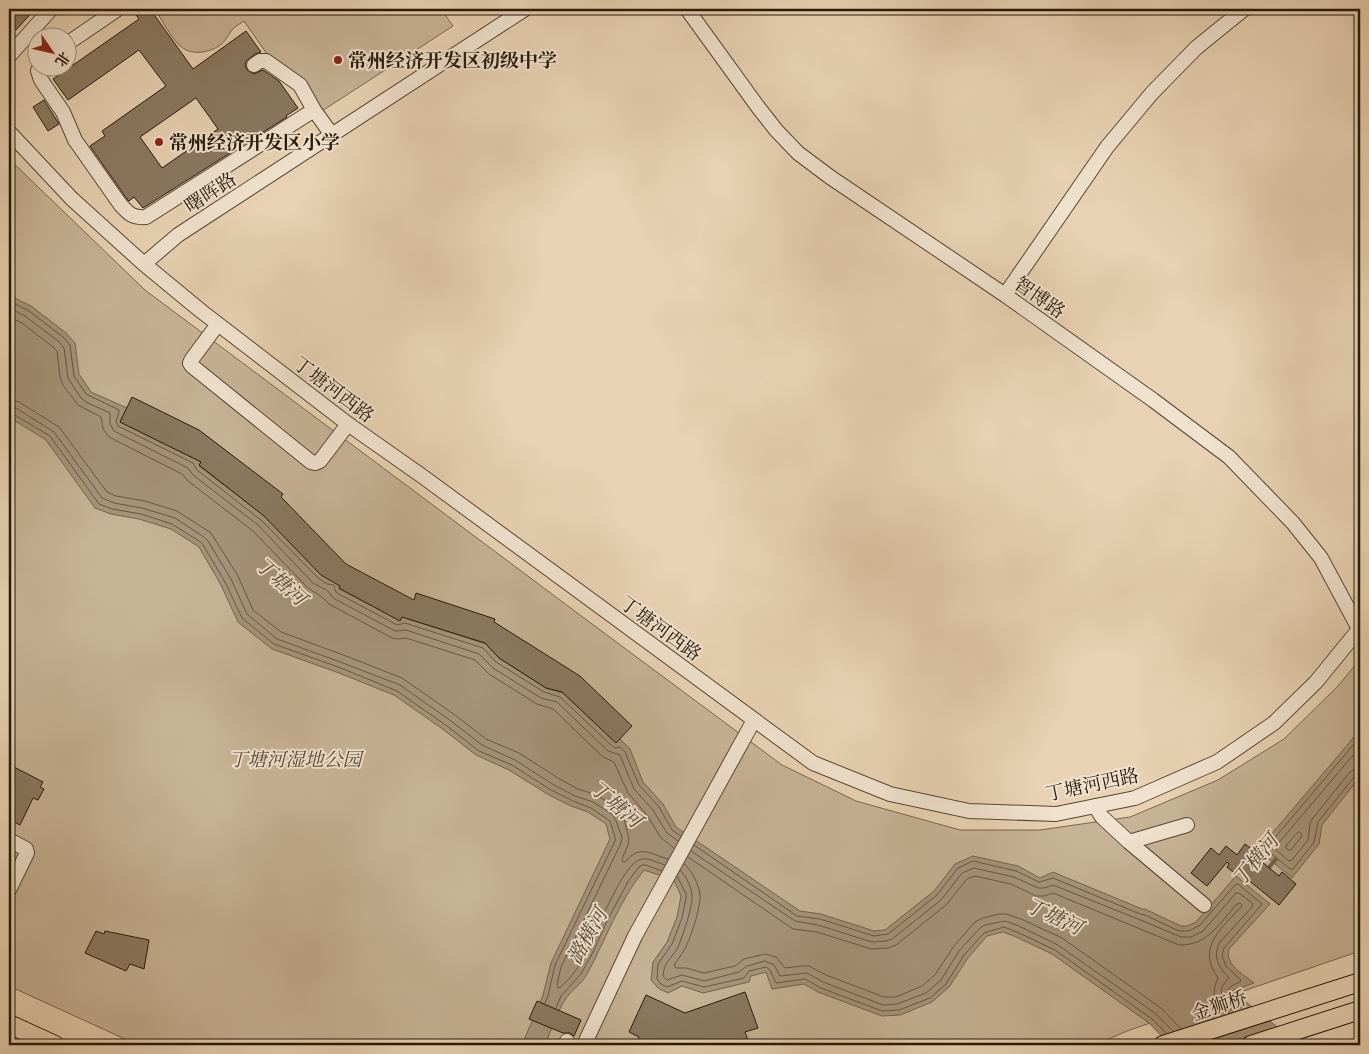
<svg xmlns="http://www.w3.org/2000/svg" width="1369" height="1054" font-family="'IM FELL Great Primer','Noto Serif SC',serif">
	<rect width="100%" height="100%" fill="#e8d2b3"/>
	<filter id="stains"><feTurbulence type="fractalNoise" baseFrequency=".004" numOctaves="4"/><feColorMatrix values="0 0 0 0 .2 0 0 0 0 .09 0 0 0 0 .02 0 0 0 .5 -.17"/></filter>
	<radialGradient id="worn" r=".72"><stop offset=".6" stop-color="#630" stop-opacity="0"/><stop offset="1" stop-color="#630" stop-opacity=".3"/></radialGradient>
	<path fill="#c7b396" stroke="#776650" d="M155,9H441L453,26L322,111L301,80L267,54L244,21C240,24 235,26 232,30C227,36 226,41 219,46C208,53 190,56 179,45C171,37 161,19 155,9Z
		M9,159L145,290L584,618L782,765L856,801L960,830H1040L1130,817L1218,780L1284,739L1339,685L1360,659V951L1127,1031L1095,1045H138L9,986Z"/>
	<path fill="#a6937a" stroke="#73624d" d="M9,295L31,306L66,333L75,343L79,374L91,392L127,408L120,422L193,458H205L199,466L345,577L339,589L399,620L402,616L408,619L486,644L499,658L546,688L563,693L616,743L620,739L630,749L643,782L663,804L676,827L800,911L821,914L874,931L885,930L934,891L955,864L973,856L1018,866L1040,878L1053,872L1142,909H1145L1181,926H1187L1196,922L1236,876L1270,904L1229,949C1225,965 1242,973 1254,983L1232,991L1300,1045H1170L1149,1023L1052,954L1014,936L1003,932L987,936L968,958L949,987L932,1002L900,1015L882,1016L818,992L804,984L772,989L766,972L751,976L749,982L703,993L682,986L668,993L658,988L651,980L653,962L667,942L677,917L681,896L674,880L644,870C619,901 606,939 587,974C582,984 571,990 565,1000C557,1012 551,1031 545,1045H522L543,995L551,963L610,839L606,824L588,812L571,806L549,795L509,770L476,755L444,730L394,695L339,673L272,649L238,622L221,585L199,547L171,529L139,519L111,514L95,508L46,440L9,417Z
		M1360,730V777L1322,825L1319,844L1292,878L1258,850Z"/>
	<g fill="none" stroke-linecap="round" stroke-linejoin="round">
		<path stroke="#665642" stroke-width="1" d="M9,301L29,311L63,337L70,345L74,376L86,394L119,410V412L116,422L118,426L193,463L197,470L262,521L318,578L327,584L334,585L335,590L337,593L397,625L405,623L483,648L496,662L544,692L560,697L612,746L615,748L620,747L625,752L639,785L659,807L672,830L681,836
			M9,308L25,316L58,341L64,348L68,378L81,398L86,402L110,413V424L114,431L188,468L193,475L258,525L313,583L328,591L333,598L395,631L406,630L479,654L493,668L541,698L557,702L608,751L620,755L634,789L653,810L667,833L678,841
			M9,317L22,323L53,347L57,351L60,377L63,385L78,405L101,417L103,429L109,437L182,474L188,481L253,531L308,588L322,597L329,604L392,638L398,639L406,638L475,660L489,674L537,704L553,709L603,757L614,762L628,793L647,815L661,838L674,848
			M9,399L19,402L59,427L107,492L116,496L145,501L177,511L211,533L238,576L253,610L281,632L346,656L402,678L455,715L486,739L519,753L558,778L578,789L597,795L616,808L623,816L629,838L628,845L622,859L623,862H625C640,844 650,854 668,859
			M9,407L16,408L54,432L102,498L114,503L142,508L175,518L204,537L208,541L231,579L247,614L277,639L343,663L400,685L451,721L482,745L515,760L554,785L575,796L593,802L612,814L616,821L622,837L621,843L561,967L557,985L558,988L561,987C566,982 572,976 576,970C591,949 619,868 639,860C647,856 657,863 665,865
			M9,413L13,414L50,436L99,504L112,509L141,514L172,524L202,543L225,582L242,618L274,644L341,668L397,691L447,726L479,751L512,765L551,790L573,801L591,808L610,821L615,837V841L555,965L548,996L545,1003
			M1360,737L1267,847V850L1290,869H1293L1314,842L1318,822L1354,777L1360,775
			M1360,747L1276,846V850L1289,861L1292,860L1308,840L1310,823L1313,818L1350,772L1355,769L1360,768
			M1300,832L1302,834L1301,837L1291,850H1288L1286,848V846L1297,833Z
			M694,845L797,916L820,919L874,936L888,934L937,895L958,868L973,861L1016,871L1039,882L1053,878L1140,914L1145,915L1179,931H1189L1200,925L1235,885L1238,884L1262,904L1224,948L1222,956L1226,966L1241,980L1240,982C1234,985 1227,986 1228,994L1245,1008
			M691,851L795,921L818,925L872,942L886,941L892,939L941,900L962,873L974,868L1014,877L1038,888H1044L1053,885L1143,921L1181,937H1191L1203,931L1236,893H1239L1252,903L1253,906L1220,942C1212,957 1219,967 1229,978C1227,980 1225,982 1224,984C1215,996 1230,1004 1238,1011
			M688,857L793,929L817,932L871,949L888,948L896,945L946,905L967,879L975,876L1011,884L1036,896H1044L1053,893L1179,945C1207,946 1220,923 1237,904L1240,903L1242,905L1241,907C1221,929 1196,947 1218,978C1210,996 1215,1002 1229,1013
			M684,864C692,870 699,885 700,895C701,907 690,941 683,952C681,956 677,960 674,965L676,968H686L704,973L735,966L744,959L765,954L776,957L785,968L802,966H809L826,975L884,997H896L922,986L935,975L954,946L975,922L983,918L999,914H1006L1021,919L1062,938L1161,1008L1181,1029
			M680,870C686,876 692,888 692,895C693,906 682,939 677,949C670,960 664,962 663,976L667,980L682,975L704,981L739,972L747,966L765,961L774,965L780,976L807,973L823,982L883,1005L897,1004L926,993L941,980L959,951L980,928L985,925L1005,921L1019,926L1058,945L1156,1014L1173,1031
			M677,876L686,894V898L682,918L672,944L658,964L657,979L661,984L667,987L682,981L704,987L744,978L749,971L766,967L770,970L776,983L805,979L821,988L882,1011L899,1010L930,998L946,984L964,955L984,933L1004,927L1017,932L1055,950L1152,1019L1166,1033
			M556,1008L561,996L581,974L594,950L607,921L629,880L639,867L642,865H646L662,871"/>
		<path stroke="#73624d" stroke-width="4" d="M1266,871L1276,859"/>
	</g>
	<path fill="#8b7962" stroke="#27190a" fill-rule="evenodd" d="M9,9H35L16,30L9,24Z
		M132,9H150L193,69L246,31L261,52L255,54L246,61L245,65L247,70L254,74L263,70L279,81L298,108L286,116L287,117L143,208L134,197L129,201L127,199L90,146L105,136L102,131L166,86L139,50L68,100L53,79L139,19ZM196,98L218,129L162,168L140,137Z
		M44,100L59,124L48,131L33,107Z
		M132,397L199,430L283,494L281,497L346,564L414,600L416,593L495,619L494,622L580,676L632,726L616,743L562,692L546,688L499,658L485,643L402,617L400,621L339,588L340,586L321,575L264,516L199,465L201,462L120,422Z
		M14,767L43,782L40,787L44,789L38,800L33,798L20,825L9,819V778Z
		M1245,844L1253,850L1250,852L1279,876L1282,872L1296,884L1279,905L1236,870L1233,872L1227,867L1229,864L1227,862L1207,886L1191,873L1211,848L1219,855L1226,846L1237,855Z
		M96,931L104,934L105,931L149,940L144,969L130,964L126,971L85,953Z
		M745,992L758,1028L745,1032L749,1043L743,1045H635L639,1037L629,1032L646,995L685,1013Z
		M537,1001L581,1020L574,1036L570,1033H563L529,1019Z"/>
	<g fill="none" stroke-linecap="round" stroke-linejoin="round">
		<g stroke="#574734" stroke-width="16">
			<path id="minor" d="M687,9L758,107L776,130L798,153L830,177L1005,295L1153,400L1229,457L1293,523L1321,558L1359,629
				M68,43L118,9
				M9,56L51,9
				M254,65L260,61H266L300,85L314,110L332,135
				M39,68L38,71L41,80L63,112L75,140L120,204C129,214 132,218 146,217L314,110
				M9,132L72,199L144,264L201,311L348,424L422,476L813,763L890,794L969,811L1056,814L1135,798L1217,762L1274,723L1316,682L1360,628
				M144,264L178,235L525,9
				M1005,295L1107,147L1152,93L1196,48L1244,9
				M218,324L192,359L190,363L192,366L311,462L315,463L320,461L348,424
				M1095,806L1102,817L1129,842L1204,905
				M9,840L26,849L27,853L9,890
				M1129,842L1187,825
				M565,1045L567,1041
				M584,1045L635,936L754,720"/>
		</g>
		<g stroke="#27190a" stroke-width="20">
			<path id="major" d="M9,1024L55,1045
				M1163,1045L1360,982
				M1251,1045L1360,1010"/>
		</g>
		<use href="#minor" stroke="#f0e2ce" stroke-width="14"/>
		<use href="#major" stroke="#e8d2b3" stroke-width="18"/>
	</g>
	<g fill="#8f2418" stroke="#f0e2ce" stroke-width="2">
		<circle cx="338" cy="60" r="5"/>
		<circle cx="159" cy="142" r="5"/>
	</g>
	<g text-anchor="middle" stroke-width="4" stroke-linejoin="round" paint-order="stroke">
		<g font-size="19" font-weight="bold" fill="#27190a" stroke="#f0e2ce" text-anchor="start">
			<text x="348" y="67">常州经济开发区初级中学</text>
			<text x="169" y="149">常州经济开发区小学</text>
		</g>
		<g font-size="19" fill="#27190a" stroke="#f0e2ce">
			<text transform="translate(210 192) rotate(-33)" y="7">曙晖路</text>
			<text transform="translate(1040 297) rotate(35)" y="7">智博路</text>
			<text transform="translate(334 389) rotate(37)" y="7">丁塘河西路</text>
			<text transform="translate(661 628) rotate(36)" y="7">丁塘河西路</text>
			<text transform="translate(1092 784) rotate(-12)" y="7">丁塘河西路</text>
			<text transform="translate(1219 1005) rotate(-18)" y="7">金狮桥</text>
		</g>
		<g font-size="19" font-style="italic" fill="#574734" stroke="#f0e2ce">
			<text x="295" y="766">丁塘河湿地公园</text>
		</g>
		<g font-size="20" font-style="italic" fill="#5a4a37" stroke="#f0e2ce">
			<text transform="translate(281 581) rotate(42)" y="7">丁塘河</text>
			<text transform="translate(616 804) rotate(40)" y="7">丁塘河</text>
			<text transform="translate(1255 860) rotate(-51)" y="7">丁横河</text>
			<text transform="translate(1054 916) rotate(25)" y="7">丁塘河</text>
			<text transform="translate(587 936) rotate(-61)" y="7">潞横河</text>
		</g>
	</g>
	<rect width="1369" height="1054" fill="none" stroke="#e8d2b3" stroke-width="30"/>
	<rect x="10" y="10" width="1349" height="1034" fill="none" stroke="#27190a" stroke-width="2.5"/>
	<rect x="15" y="15" width="1339" height="1024" fill="none" stroke="#27190a"/>
	<g transform="translate(52 52) rotate(124)"><circle r="24" fill="#f0e2ce" stroke="#a09280"/>
	<path d="M0-4L9 19L0 12L-9 19Z" fill="#8f2418"/>
	<text y="-8" font-size="14" font-weight="bold" text-anchor="middle" fill="#27190a">北</text>
	</g>
	<rect width="100%" height="100%" filter="url(#stains)"/>
	<rect width="100%" height="100%" fill="url(#worn)"/>
</svg>
